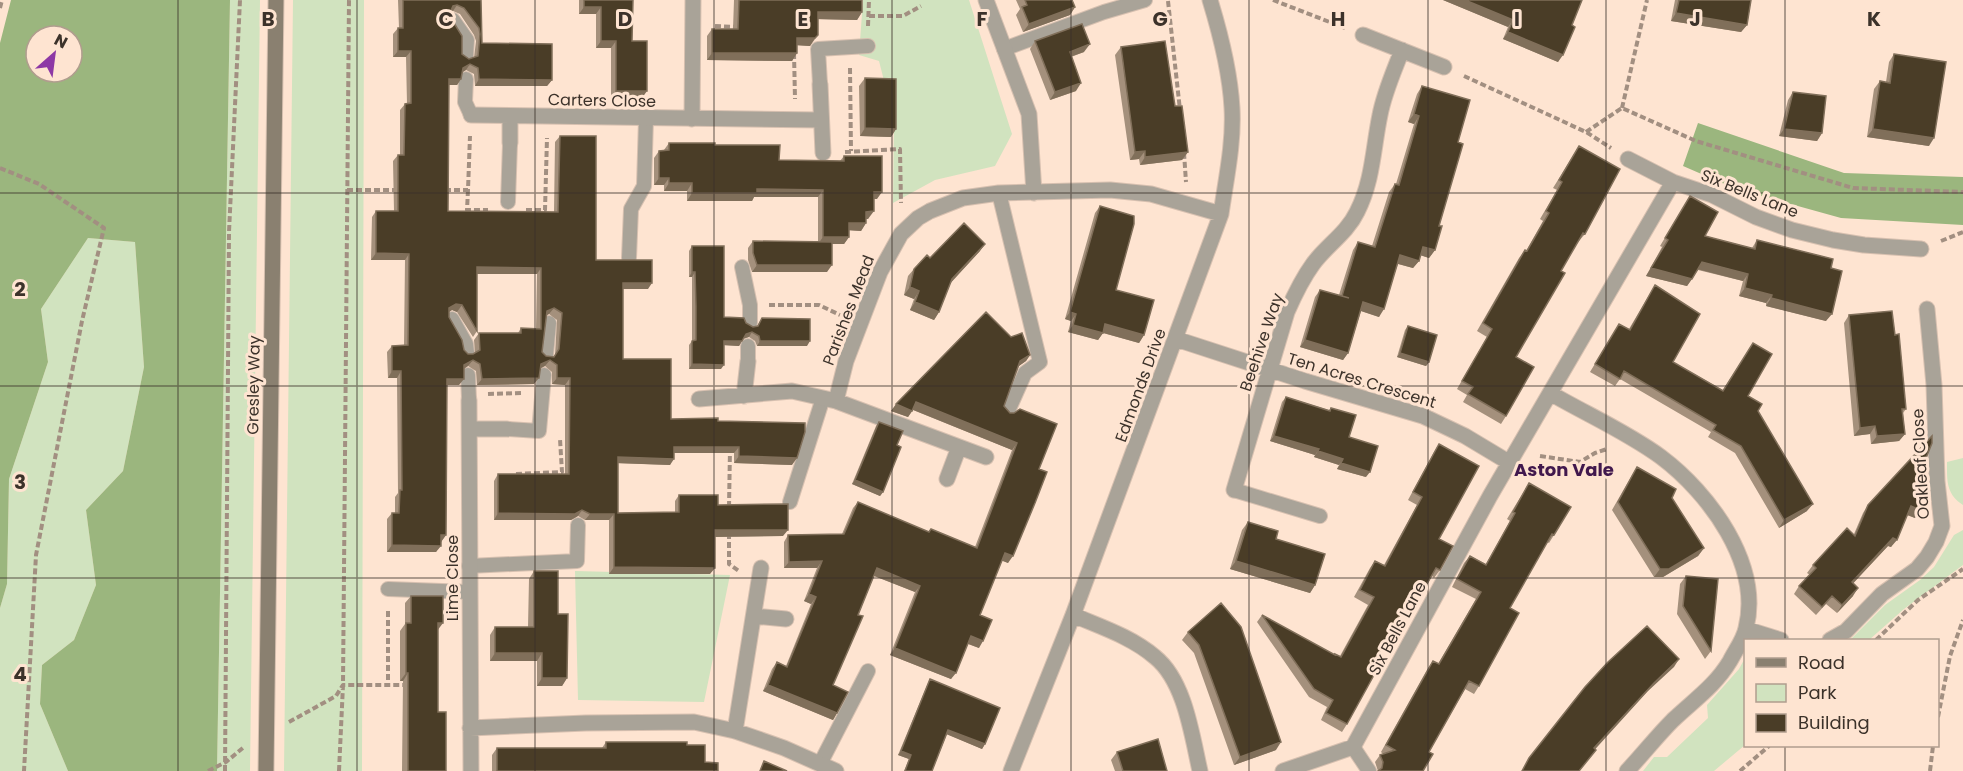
<svg xmlns="http://www.w3.org/2000/svg" width="1963" height="771" font-family="Poppins,sans-serif">
	<rect width="100%" height="100%" fill="#fee4d1"/>
	<path fill="#d1e3bf" d="M230,0H260L250,771H217Z
		M293,0H364L362,771H284Z
		M863,0H969L1012,134L995,166L935,180L893,203L894,120L879,61L859,55Z
		M88,238L135,242L144,367L123,471L86,510L96,585L74,640L42,665L40,704L68,771H0V608L7,584L9,479L48,362L41,309Z
		M1963,458V505C1946,494 1947,481 1947,462Z
		M1963,530V565L1904,609L1869,640H1850L1885,605L1920,580L1934,567L1954,535Z
		M575,571L730,575L704,702L578,700Z
		M1745,658V745L1714,771H1643L1654,757H1667L1708,718L1707,705L1739,669Z"/>
	<path fill="#9bb67e" fill-rule="evenodd" d="M11,0H230L217,771H68L40,704L42,665L74,640L96,585L86,510L123,471L144,367L135,242L88,238L41,309L48,362L9,479L7,584L0,608V43ZM36,36H72V72H36Z
		M1698,123L1844,173L1963,177V225L1841,218L1736,189L1683,166Z"/>
	<g fill="none" stroke-linecap="round" stroke-linejoin="round">
		<g stroke="#d7c0b0" stroke-width="16">
			<path id="lane" d="M453,20L467,40L466,57
				M1004,49L1104,12L1145,0
				M466,79L465,102L471,115
				M820,84L818,49L868,46
				M999,193L1040,362L1025,373L1008,411
				M508,202L510,143
				M629,258L631,209L644,186L646,119
				M742,267L750,305V323
				M452,319L466,344L467,352
				M546,355L549,323
				M748,361V346
				M468,375L469,400
				M507,429L539,431L544,375
				M1234,490L1320,516
				M790,502L823,398
				M469,566L577,561L578,525
				M388,589L469,592
				M1353,747L1369,771
				M820,764L868,671"/>
		</g>
		<g stroke="#d7c0b0" stroke-width="17">
			<path id="street" d="M986,0L1029,114L1034,193
				M1363,35L1444,67
				M820,84L823,153
				M471,115L821,120
				M510,116V143
				M692,119L693,0
				M1628,159L1673,182L1712,195L1756,217L1792,230L1833,240L1864,245L1921,249
				M1176,339L1305,381L1423,416L1465,436L1510,463
				M1550,393C1586,414 1627,432 1661,457C1709,493 1762,564 1746,628C1744,639 1735,651 1730,661C1715,686 1694,700 1673,720C1657,736 1643,754 1627,771
				M744,396L748,361
				M699,399L792,391L836,401L986,457
				M469,400L471,771
				M836,401L846,361L880,272L901,234L918,218L930,211L963,198L999,193L1110,190L1151,194L1221,214
				M470,429H507
				M947,479L959,447
				M1234,490L1287,312C1294,296 1302,279 1313,264C1326,246 1347,233 1357,212C1373,181 1373,148 1380,115C1384,93 1394,71 1402,50
				M1073,615C1101,627 1132,637 1155,657C1185,681 1192,736 1200,771
				M754,616L786,619
				M1746,629L1781,640
				M1830,640L1846,631L1882,594L1917,569L1927,557L1936,542L1942,526L1937,481L1934,385L1927,309
				M470,728L586,723L694,722L735,731L784,748L836,771
				M735,731L761,568
				M1011,771L1073,615L1221,214C1226,179 1234,143 1232,108C1230,71 1221,36 1210,0
				M1283,771L1353,747L1490,496L1673,182"/>
		</g>
		<g stroke="#d7c0b0" stroke-width="17">
			<path id="secondary" d="M266,771L276,0"/>
		</g>
		<path stroke="#a28f81" stroke-width="4" stroke-dasharray="6 3" stroke-linecap="butt" d="M1273,0L1345,28
			M1168,1L1180,110
			M0,8L2,0
			M869,16H903L921,6
			M715,26L737,27
			M868,26L869,0
			M794,53L795,99
			M850,68L851,151
			M1464,76L1586,132L1611,148
			M1622,108L1647,0
			M1586,132L1622,108L1696,141L1853,188L1963,192
			M845,152L900,149L901,203
			M1184,153L1186,182
			M0,168L39,184L104,228L82,321L36,555L24,771
			M347,190H397
			M445,190H468L470,136
			M468,190L467,210H488
			M526,210H545L547,138
			M1941,241L1963,232
			M769,305H819L840,315
			M488,394L523,393
			M1540,456L1580,462L1595,453L1607,449
			M516,474L562,472L560,439
			M729,507L730,449
			M729,533V564L739,571
			M388,611V685
			M1876,640L1918,600L1963,569
			M1938,717L1950,656L1963,620
			M289,722L336,696L343,685H406
			M208,771L226,762L244,747
			M225,771L229,232L240,0
			M339,771L343,685L349,0
			M1740,771L1769,746
			M1930,771L1933,746"/>
		<use href="#lane" stroke="#a9a398" stroke-width="14"/>
		<use href="#street" stroke="#a9a398" stroke-width="15"/>
		<use href="#secondary" stroke="#8a8070" stroke-width="15"/>
	</g>
	<path fill="#a4907c" fill-rule="evenodd" d="M398,0H481L482,43L552,80L547,86H475L474,74L466,70L462,72L461,79L457,85H449L448,211L554,212L555,142L560,136L596,260L648,289H623V359L671,419L718,421L792,465L734,463V453H674L670,465L618,463V513L675,512V501L679,495L718,505L783,536L715,537L710,574H609V520H585L578,516L571,520H494V481L498,474H565V385L552,384V372L545,366L540,369L534,384L477,385L476,371L468,366L464,369L459,385H447L446,535L441,542L436,552H387V519L392,513H395V497L398,493L397,378H388L387,352L392,346H404L405,260H371L372,217L376,211H394L393,161L398,155H400V110L405,104H407L406,57H393V34L398,28H399ZM453,11L460,14L474,35L476,41L474,58L469,59L462,54L449,15L450,12ZM477,274H537L536,329L521,328L518,333H479L474,340L475,353L473,354H468L464,350L449,317V312L452,310L457,312L473,337L477,331ZM549,314L557,320L555,355L554,357L546,356L542,352L546,316Z
		M579,0H633L632,41L642,98H611V48H596V14H579Z
		M734,0H862V12L857,20L818,19V35L810,46L797,45V53L792,61L707,60V36L712,29H733Z
		M1016,0H1072L1075,7L1070,15L1023,32L1016,15L1020,9Z
		M1443,0H1582L1572,25L1558,62L1503,39L1508,27Z
		M1675,0H1751L1747,25L1741,32L1671,21Z
		M1035,41L1084,52L1071,57L1076,91L1050,100L1030,49Z
		M1121,47L1175,106L1188,152L1182,160L1140,165L1139,159L1130,160L1115,55Z
		M1894,54L1929,146L1867,137L1874,89L1880,81L1886,82L1889,62Z
		M865,78L896,129L891,137L860,136L859,86Z
		M1422,86L1458,142L1439,226L1435,250L1429,258L1420,255L1419,261L1413,268L1398,264L1379,317L1361,311L1348,353L1343,360L1300,347L1315,297L1320,290L1339,295L1353,250L1358,242L1372,246L1389,192L1395,184H1396L1414,124L1408,122L1417,94Z
		M1793,92L1822,133L1817,141L1779,136L1788,100Z
		M669,143L715,145L779,160L840,161L844,156L877,199H874L868,219H866V223L861,231L849,230V237L844,244H832L827,272H752L748,260V248L753,241H818V197H754L752,201H687V191H664V185H654V158L659,151L664,150Z
		M1579,146L1585,234L1579,241H1578L1561,271L1516,357L1506,416L1501,424L1463,402L1467,395L1457,389L1487,337L1477,331L1519,258L1525,250L1526,251L1543,221L1540,219L1557,190L1553,188Z
		M1690,196L1705,236L1752,248L1757,240L1831,268L1826,321L1766,306V303L1739,296L1743,281L1698,270L1687,286L1646,276L1662,247L1660,246Z
		M1100,206L1116,290L1144,335L1139,343L1103,333L1098,340L1068,332L1071,321L1065,319L1095,213Z
		M692,246L724,317L746,323L753,327L757,326L762,318L807,346H757L755,341L749,337L744,338L739,346L724,345L721,369H689V345L692,341V277H689V251Z
		M980,251L951,282L939,312L934,320L910,310L914,299L904,295L908,276L914,269L930,258Z
		M1655,285L1673,362L1723,390L1753,343L1748,396L1758,411L1807,511L1779,528L1735,453L1708,437L1711,432L1620,379L1615,386L1590,372L1619,324L1629,329Z
		M1849,315L1895,335L1906,409L1903,413L1905,434L1899,441L1871,444L1870,434L1854,436L1844,323Z
		M1408,326L1429,362L1426,366L1397,357L1405,330Z
		M1011,337L1030,355L1026,361L1019,366L1004,406L1039,469L1008,563L1002,560L980,615L979,648L968,644L951,679L890,655L915,592L874,576L858,615L833,685L837,713L833,720L763,691L772,669L777,662L786,666L811,604L804,601L817,568H784V542L788,535L842,534L853,508L858,502L929,532L931,529L975,547L1012,450L913,410L908,417L891,411Z
		M1286,397L1329,410L1331,408L1349,437L1366,477L1337,469L1339,465L1314,457L1315,455L1270,441L1282,402Z
		M879,422L897,445L883,492L880,496L852,484L876,426Z
		M1439,444L1440,570L1434,578L1432,576L1418,599L1411,595L1369,671L1347,724L1342,732L1321,720L1327,707L1309,697L1257,622L1262,615L1335,655L1340,656L1368,605L1354,597L1370,568L1375,561L1384,565L1417,505L1408,500L1434,452Z
		M1637,467L1672,498L1704,548L1698,556L1663,577H1654L1612,510L1632,475Z
		M1529,483L1554,535L1549,543L1547,542L1510,608L1479,686L1474,694L1465,689L1429,752L1378,771L1375,762L1380,755L1383,754L1381,752L1428,668L1433,661L1438,664L1476,599L1452,587L1464,563L1470,556L1486,564L1510,521L1507,519Z
		M1916,483L1920,510L1915,518L1907,515L1891,547L1888,546L1853,583V596L1837,613L1826,604L1816,615L1794,594L1799,586L1810,575L1807,573L1813,565L1854,534L1863,513L1868,505Z
		M1248,522L1276,539L1315,585L1310,593L1230,569L1242,530Z
		M534,571L558,614L567,678L562,686H537V661H490V635L495,627H528L529,579Z
		M1686,576L1711,651L1705,659L1677,614L1680,584Z
		M411,596L438,630V712L446,771H402L403,681H400V631L405,624V603Z
		M1241,627L1276,750L1234,765L1194,653L1182,640L1188,632Z
		M930,679L985,744L982,749L947,734L932,771H904L909,759L898,755L928,683Z
		M606,742L687,745L705,762L718,771H492V755L497,748H602Z
		M1117,752L1167,771H1115L1111,760Z"/>
	<path fill="#806f5a" d="M1443,0H1465L1513,20L1508,27Z
		M457,5L453,11L448,12L453,6Z
		M584,7H601L596,14H579Z
		M1075,7L1070,15L1023,32L1029,24Z
		M818,12H862L857,20L813,19Z
		M1676,13L1747,25L1741,32L1671,21Z
		M1508,32L1563,55L1558,62L1503,39Z
		M797,38H815L810,46L792,45Z
		M601,41H616L611,48H596Z
		M1090,44L1084,52L1064,59L1070,52Z
		M398,51H411L406,57H393Z
		M712,53H797L792,61L707,60Z
		M470,64L466,70L458,75L463,68Z
		M449,79H461L457,85H444Z
		M479,79L552,80L547,86H475Z
		M1081,83L1076,91L1050,100L1055,92Z
		M616,91H647L642,98H611Z
		M1414,114L1419,116L1414,124L1408,122Z
		M865,128L896,129L891,137L860,136Z
		M1784,129L1822,133L1817,141L1779,136Z
		M1873,129L1934,138L1929,146L1867,137Z
		M1145,151L1139,159L1130,160L1135,152Z
		M1188,152L1182,160L1140,165L1145,157Z
		M659,178H669L664,185H654Z
		M669,183H692L687,191H664Z
		M757,189L823,190L818,197H754L752,201H687L692,193Z
		M874,192H882L877,199H868Z
		M874,211L868,219H861L866,212Z
		M849,223H866L861,231L844,230Z
		M823,237H849L844,244H818Z
		M985,244L980,251L947,287L952,279Z
		M1423,247L1435,250L1429,258L1417,254Z
		M376,253L409,254L405,260H371Z
		M1400,255L1419,261L1413,268L1395,263Z
		M1702,262L1748,274L1743,281L1697,269Z
		M757,265H832L827,272H752Z
		M477,267L541,268L537,274H473Z
		M1651,268L1692,279L1687,286L1646,276Z
		M692,272H695L692,277H689Z
		M623,283H652L648,289H619Z
		M910,287L919,291L914,299L904,295Z
		M1745,288L1772,295L1766,303L1739,296Z
		M1771,298L1832,314L1826,321L1766,306Z
		M915,302L939,312L934,320L910,310Z
		M1363,302L1384,309L1379,317L1358,310Z
		M456,304L462,305L457,312L452,310L444,315L449,308Z
		M554,308L549,314L542,317L547,311Z
		M1070,312L1076,314L1071,321L1065,319Z
		M1105,324L1144,335L1139,343L1100,332Z
		M1073,325L1103,333L1098,340L1068,332Z
		M752,332L749,337L743,339L746,334Z
		M1305,340L1348,353L1343,360L1300,347Z
		M724,341H742L739,346L721,345Z
		M760,341H810L807,346H757Z
		M1400,353L1429,362L1426,366L1397,357Z
		M1030,355L1026,361L1016,368L1020,361Z
		M473,360L468,366L460,371L464,365Z
		M550,360L545,366L536,370L541,364Z
		M692,364L724,365L721,369H689Z
		M392,371H401L397,378H388Z
		M539,378L534,384L477,385L482,379Z
		M557,378H570L565,385L552,384Z
		M447,379H464L459,385H442Z
		M916,402L1017,443L1012,450L911,409Z
		M896,404L912,411L908,417L891,411Z
		M1875,426L1870,434L1854,436L1860,428Z
		M1905,434L1899,441L1871,444L1877,436Z
		M1274,436L1319,449L1315,455L1270,441Z
		M674,447H739L734,453H670Z
		M1318,451L1343,459L1339,465L1314,457Z
		M739,456L797,458L792,465L734,463Z
		M618,457L674,459L670,465L613,463Z
		M1341,463L1370,472L1366,477L1337,469Z
		M855,480L883,492L880,496L852,484Z
		M1813,504L1807,511L1779,528L1784,520Z
		M1911,506L1920,510L1915,518L1905,514Z
		M582,510L578,516L571,520H494L498,513Z
		M590,514H614L609,520H585Z
		M715,530H788L783,536L710,537Z
		M441,535H446L441,542H436Z
		M1893,538L1897,540L1891,547L1888,546L1847,590L1852,582Z
		M392,545L441,546L436,552H387Z
		M1704,548L1698,556L1663,577H1654L1660,569Z
		M1005,553L1013,556L1008,563L1000,560Z
		M822,561L817,568H784L789,562Z
		M1236,561L1315,585L1310,593L1230,569Z
		M614,567L715,568L710,574H609Z
		M877,568L920,586L915,592L872,575Z
		M1858,588L1853,596L1837,613L1842,605Z
		M809,594L816,597L811,604L804,601Z
		M438,623H443L437,631Z
		M971,636L983,641L979,648L966,643Z
		M895,648L956,673L951,679L890,655Z
		M495,653H542L537,661H490Z
		M1679,659L1674,667L1648,691L1589,756L1594,748L1654,683Z
		M406,673H408L403,681H400Z
		M542,678H567L562,686H537Z
		M768,685L837,713L833,720L763,691Z
		M948,730L985,744L982,749L946,734Z
		M1281,742L1276,750L1234,765L1240,757Z
		M901,751L911,755L909,759L898,755Z"/>
	<path fill="#4a3d27" stroke="#806f5a" stroke-width="1.5" fill-rule="evenodd" d="M403,0H481L482,43L552,44V80L479,79L478,68L470,64L463,68L461,79H449L448,211L558,212L560,136H596V260H652V283H623V359H671V419L718,418V421L805,423V432L797,458L739,456V447H674V459L618,457V513L679,512V495H718V505L788,504V530H715V568L614,567V514H590L582,510L575,514L498,513V474H569L570,378H557V365L550,360L541,364L539,378L482,379L480,364L473,360L464,365V379H447L446,535H441V546L392,545V513H399L400,490H402L401,371H392V346L408,345L409,254L376,253V211H398V155H404L405,104L411,103V51H398V28H403ZM457,5L464,8L479,28L480,34L478,56L469,59L462,54V36L449,15L453,6ZM477,267L541,268V329L521,328V333H479L480,350L473,354H468L464,350L462,340L449,317V308L456,304L462,305L477,331ZM554,308L562,313L559,349L554,357L546,356L542,352L547,311Z
		M584,0H633L632,41H647V91H616V41H601V7H584Z
		M739,0H862V12H818V35L815,38H797V53H712V29H738Z
		M1025,0H1072L1075,7L1029,24L1022,7L1027,5Z
		M1465,0H1582L1572,25L1575,27L1563,55L1508,32L1513,20Z
		M1679,0H1751L1747,25L1676,13Z
		M1082,24L1090,44L1070,52L1081,83L1055,92L1035,41Z
		M1165,41L1175,106H1182L1188,152L1145,157V151L1135,152L1121,47Z
		M1894,54L1946,62L1934,138L1873,129L1880,81L1890,83Z
		M865,78L896,79V129L865,128Z
		M1422,86L1470,100L1458,142L1463,144L1439,226H1442L1435,250L1423,247L1419,261L1400,255L1384,309L1363,302L1348,353L1305,340L1320,290L1349,298L1342,296L1358,242L1375,247L1395,184L1399,185L1419,116L1414,114Z
		M1793,92L1826,96L1822,133L1784,129Z
		M669,143H715V145H780L779,160L844,161V156H882V192H874V211L866,212V223H849V237H823V190L757,189V193H692V183H669V178H659V151L669,150Z
		M1579,146L1620,169L1585,234L1583,233L1561,271L1565,273L1516,357L1534,367L1506,416L1468,394L1473,387L1462,381L1492,329L1483,323L1525,250L1527,251L1549,213L1546,211L1562,182L1559,180Z
		M1690,196L1718,212L1705,236L1755,249L1757,240L1833,259L1831,268L1842,271L1832,314L1771,298L1772,295L1745,288L1748,274L1702,262L1692,279L1651,268L1668,240L1665,238Z
		M1100,206L1134,216V224L1116,290L1154,300L1144,335L1105,324L1103,333L1073,325L1076,314L1070,312Z
		M964,223L985,244L952,279L939,312L915,302L919,291L910,287L914,269L927,255L930,258Z
		M753,241L832,242V265H757L753,253Z
		M692,246H724V317L744,318L746,323L753,327L758,326L762,318L810,319V341H760L759,336L752,332L746,334L742,341H724V365L692,364V341L696,340V306L695,272H692Z
		M1655,285L1700,314L1673,362L1723,391L1753,343L1772,354L1748,396L1762,404L1758,411L1813,504L1784,520L1741,446L1713,430L1716,425L1624,371L1620,379L1595,364L1619,324L1630,330Z
		M1892,311L1895,335L1899,334L1906,409H1902L1905,434L1877,436L1875,426L1860,428L1849,315Z
		M986,312L1011,337L1022,333L1030,355L1020,361L1004,406L1010,413H1014L1020,409L1057,424L1039,469L1047,472L1035,503L1013,556L1005,553L980,615L992,620L983,641L971,636L956,673L895,648L920,586L877,568L858,615L863,616L833,685L848,692L837,713L768,685L777,662L787,667L816,597L809,594L822,561L789,562L788,535L844,534L858,502L929,532L931,529L977,548L1017,443L916,402L912,411L896,404Z
		M1408,326L1437,335L1429,362L1400,353Z
		M1286,397L1330,411L1331,408L1356,415L1349,437L1378,446L1370,472L1341,463L1343,459L1318,451L1319,449L1274,436Z
		M879,422L903,431L897,445L901,447L883,492L855,480Z
		M1932,436V443L1916,483L1929,488L1920,510L1911,506L1897,540L1893,538L1852,582L1858,588L1842,605L1832,596L1822,607L1799,586L1816,568L1813,565L1847,528L1855,536L1868,505Z
		M1439,444L1479,466L1439,539L1453,546L1440,570L1436,568L1423,591L1415,587L1369,671L1374,675L1347,724L1326,713L1333,700L1314,689L1262,615L1335,655V654L1341,657L1374,597L1360,590L1375,561L1385,566L1422,497L1413,492Z
		M1637,467L1676,489L1672,498L1704,548L1669,569H1660L1618,502Z
		M1529,483L1571,507L1554,535L1552,534L1510,608L1519,613L1479,686L1469,681L1429,752L1433,754L1423,771H1378L1382,768L1383,762L1380,755L1395,750L1386,745L1433,661L1439,664L1481,592L1457,579L1470,556L1486,565L1515,513L1513,512Z
		M1248,522L1278,531L1276,539L1325,554L1315,585L1236,561Z
		M534,571H558V614H568L567,678H542V653H495V627H534Z
		M1686,576L1718,579L1711,651L1683,606Z
		M411,596H443V623H438V712H446V771H408V673H406V623H411Z
		M1221,603L1241,627L1281,742L1240,757L1199,645L1188,632Z
		M1647,626L1679,659L1654,683L1594,748L1596,750L1579,771H1522L1529,758L1585,687L1608,662Z
		M930,679L1000,708L985,744L948,730L932,771H905L911,755L901,751Z
		M1158,739L1167,771H1123L1117,752Z
		M606,742H687V745H705V762L718,763V771H497V748H606Z
		M764,761L787,771H760Z"/>
	<path fill="none" stroke="#3c322a" stroke-width="1.5" stroke-opacity="0.55" d="M178,0V771M357,0V771M535,0V771M714,0V771M892,0V771M1071,0V771M1249,0V771M1428,0V771M1606,0V771M1785,0V640M0,193H1963M0,386H1963M0,578H1963M1785,746V771"/>
	<g text-anchor="middle" stroke-width="6" stroke-linejoin="round" paint-order="stroke">
		<g font-size="16" fill="#3c322a" stroke="#fee4d1">
			<text transform="translate(602 100) rotate(1)" y="6">Carters Close</text>
			<text transform="translate(1750 193) rotate(22)" y="6">Six Bells Lane</text>
			<text transform="translate(848 310) rotate(-69)" y="6">Parishes Mead</text>
			<text transform="translate(1261 342) rotate(-71)" y="6">Beehive Way</text>
			<text transform="translate(1362 380) rotate(17)" y="6">Ten Acres Crescent</text>
			<text transform="translate(253 385) rotate(-89)" y="6">Gresley Way</text>
			<text transform="translate(1140 385) rotate(-70)" y="6">Edmonds Drive</text>
			<text transform="translate(1920 464) rotate(-93)" y="6">Oakleaf Close</text>
			<text transform="translate(452 578) rotate(-90)" y="6">Lime Close</text>
			<text transform="translate(1397 628) rotate(-62)" y="6">Six Bells Lane</text>
		</g>
		<g font-size="18" font-weight="bold" fill="#41184d" stroke="#fee4d1">
			<text x="1564" y="476">Aston Vale</text>
		</g>
	</g>
	<g font-size="20" text-anchor="middle" font-weight="bold" fill="#3c322a" stroke="#fee4d1" stroke-width="6" stroke-linejoin="round" paint-order="stroke">
		<text x="268" y="26">B</text>
		<text x="446" y="26">C</text>
		<text x="625" y="26">D</text>
		<text x="803" y="26">E</text>
		<text x="982" y="26">F</text>
		<text x="1160" y="26">G</text>
		<text x="1338" y="26">H</text>
		<text x="1517" y="26">I</text>
		<text x="1695" y="26">J</text>
		<text x="1874" y="26">K</text>
		<text x="20" y="296">2</text>
		<text x="20" y="489">3</text>
		<text x="20" y="681">4</text>
	</g>
	<rect x="1744" y="639" width="195" height="108" fill="#fee4d1" stroke="#b09d8e" stroke-width="1.5"/>
	<rect x="1756" y="658" width="30" height="9" fill="#8a8070" stroke="#b09d8e" stroke-width="1.5"/>
	<text x="1798" y="669" font-size="18" fill="#3c322a">Road</text>
	<rect x="1756" y="684" width="30" height="18" fill="#d1e3bf" stroke="#b09d8e" stroke-width="1.5"/>
	<text x="1798" y="699" font-size="18" fill="#3c322a">Park</text>
	<rect x="1756" y="714" width="30" height="18" fill="#4a3d27" stroke="#b09d8e" stroke-width="1.5"/>
	<text x="1798" y="729" font-size="18" fill="#3c322a">Building</text>
	<g transform="translate(54 54) rotate(28)"><circle r="28" fill="#fee4d1" stroke="#b09d8e" stroke-width="1.5"/>
	<path d="M0-4.5L10 22L0 15L-10 22Z" fill="#8d38a5"/>
	<text y="-9" font-size="16" font-weight="bold" text-anchor="middle" fill="#3c322a">N</text>
	</g>
</svg>
